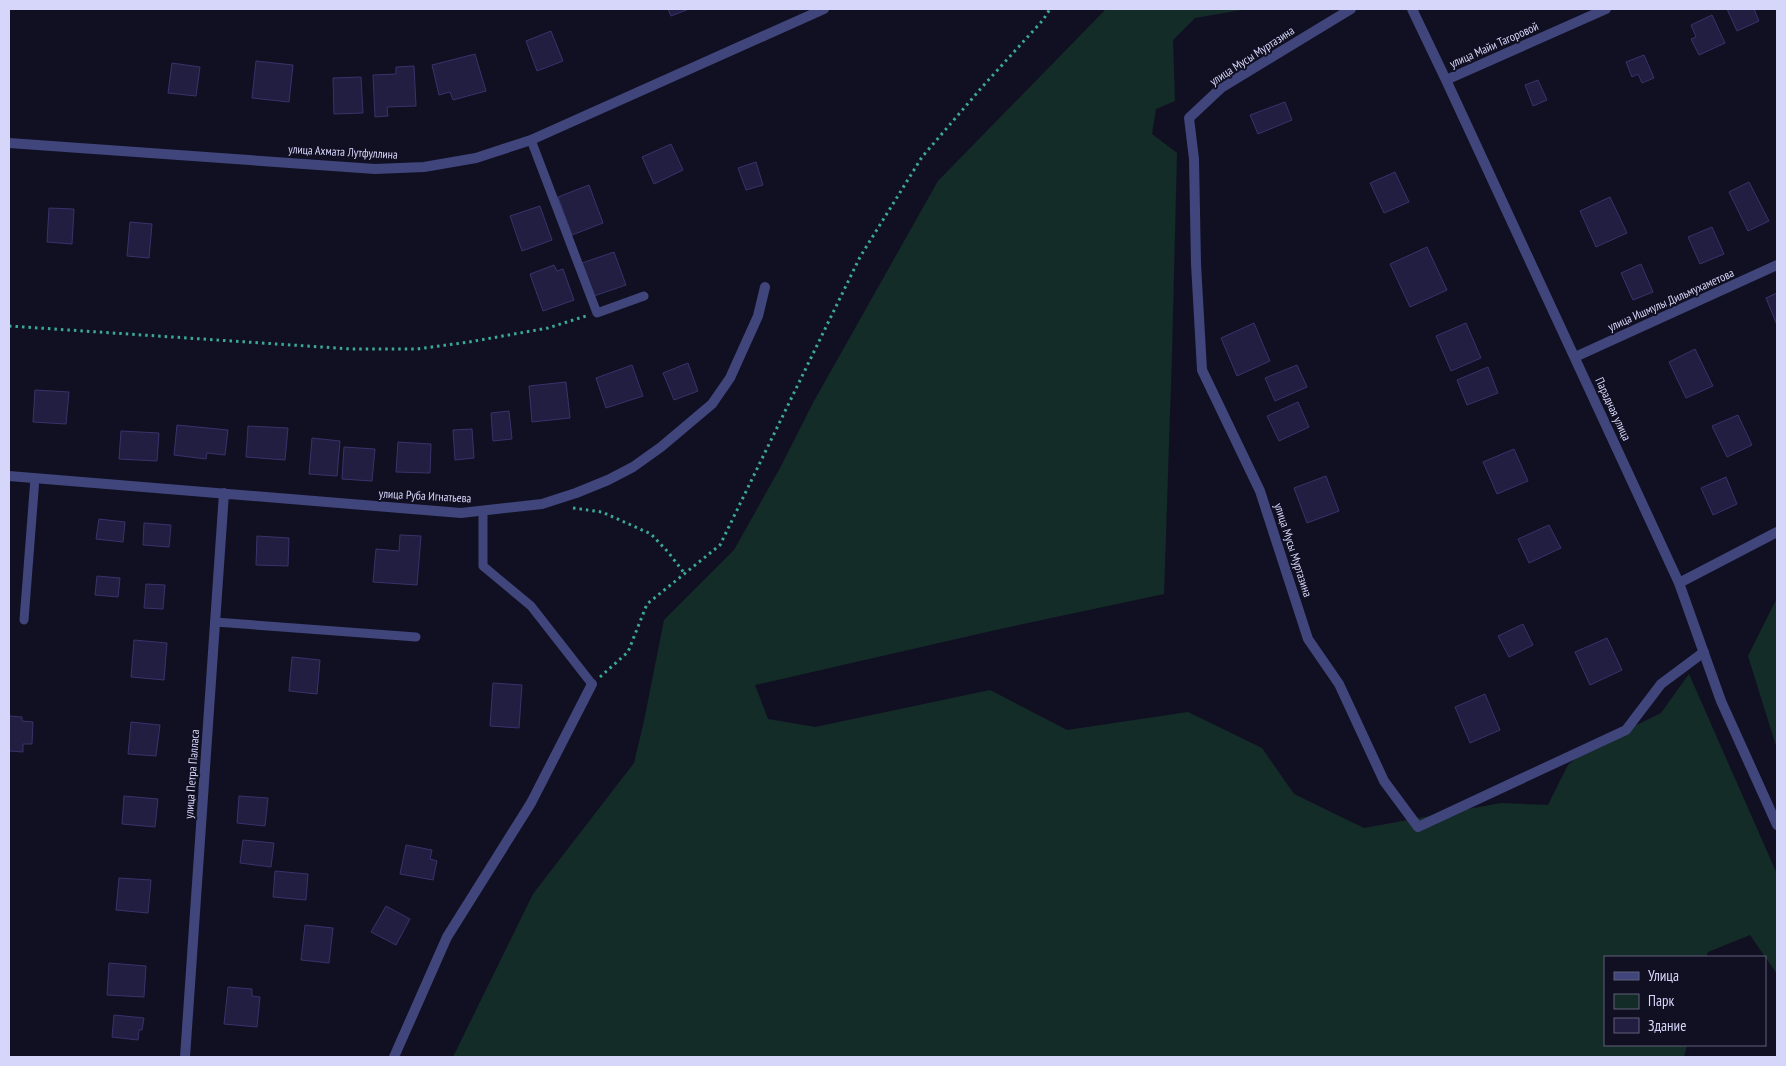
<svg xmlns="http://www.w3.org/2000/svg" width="1786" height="1066" font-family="'PT Sans Narrow',sans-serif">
	<rect width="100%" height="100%" fill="#111022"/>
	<path fill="#142c28" d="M1106,9H1247L1195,18L1173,40L1175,101L1156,109L1152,134L1177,153L1172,353L1164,594L1000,629L755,685L768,719L815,727L990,690L1067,730L1188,712L1262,748L1294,794L1364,828L1501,803L1548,805L1568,765L1586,750L1661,713L1689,674L1777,874V974L1750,935L1708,952L1706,957H1605V1045H1687L1684,1057H453L533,894L634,763L644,721L664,620L734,550L780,468L814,401L938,181Z
		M1777,598V749L1748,656Z"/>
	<path fill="#211e41" stroke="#37336b" d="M668,9H689L671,16Z
		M1727,9H1754L1759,21L1737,31Z
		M1712,15L1725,43L1699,55L1691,39L1696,37L1691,25Z
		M551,31L563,61L537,71L526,41Z
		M475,54L486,91L453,100L450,92L439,95L432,65Z
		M1644,55L1654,78L1642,83L1638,74L1632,77L1626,62Z
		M256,61L293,65L289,102L252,98Z
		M172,63L200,67L196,96L168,93Z
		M414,66L416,106L387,107L388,116L375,117L373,75L396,74V67Z
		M361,77L363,113L334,114L333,78Z
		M1538,80L1547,100L1533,106L1525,85Z
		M1285,102L1292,120L1258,134L1250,115Z
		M671,144L683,170L654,184L642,157Z
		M756,162L763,185L746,190L738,168Z
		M1395,172L1409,202L1384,213L1370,183Z
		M1749,182L1769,221L1748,231L1729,192Z
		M589,185L603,223L572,235L558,197Z
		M1610,197L1627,233L1596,247L1580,211Z
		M540,206L552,240L522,251L510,216Z
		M49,208L74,209L72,244L47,242Z
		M130,222L152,224L149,258L127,256Z
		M1712,227L1724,254L1700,264L1688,237Z
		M1427,247L1447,290L1410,307L1390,264Z
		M614,252L626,285L594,296L582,263Z
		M1641,264L1653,292L1633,300L1621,273Z
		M554,265L557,271L563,269L574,300L543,311L530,274Z
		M1777,293V325L1766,298Z
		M1254,323L1270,361L1237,376L1221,338Z
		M1466,323L1481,358L1451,371L1436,336Z
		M1695,349L1713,386L1686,398L1669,362Z
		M688,363L698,391L674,400L663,373Z
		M632,365L643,396L606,408L596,378Z
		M1297,365L1307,387L1275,401L1265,378Z
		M1488,367L1498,393L1467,405L1457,380Z
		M566,382L570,418L532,422L529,386Z
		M35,390L69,392L66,424L33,422Z
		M1298,402L1309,427L1279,441L1267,416Z
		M509,411L512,439L493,441L491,413Z
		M1738,415L1752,445L1727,457L1712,426Z
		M177,425L228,430L225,455L207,453L206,459L174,455Z
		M248,426L288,428L285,460L246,457Z
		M472,429L474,458L455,460L453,430Z
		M121,431L159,433L157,461L119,459Z
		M312,438L340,441L337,476L309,474Z
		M398,442L431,444L430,473L396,472Z
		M344,447L375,449L372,481L342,479Z
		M1514,449L1528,481L1497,494L1483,462Z
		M1326,476L1339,511L1307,523L1294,488Z
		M1726,477L1737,504L1713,515L1701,488Z
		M99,519L125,522L123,542L96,539Z
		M144,523L171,525L169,547L143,545Z
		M1549,525L1561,548L1529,563L1518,539Z
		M400,535L421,536L417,585L373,582L376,549L399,551Z
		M257,536L289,538L288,566L256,565Z
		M97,576L120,578L118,597L95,595Z
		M146,584L165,585L163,609L144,608Z
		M1523,624L1533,645L1509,657L1498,636Z
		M1607,638L1622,670L1590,685L1575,652Z
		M134,640L167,643L164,680L131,677Z
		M292,657L320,660L317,694L289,691Z
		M493,683L522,685L519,728L490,726Z
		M1485,694L1500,730L1470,743L1455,707Z
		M9,716L22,717V721L33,722L32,744H23V752L9,751Z
		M131,722L160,725L156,756L128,754Z
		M124,796L158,799L155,827L122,824Z
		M239,796L268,798L265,826L237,823Z
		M243,840L274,843L271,867L240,863Z
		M406,845L432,850L430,859L437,861L433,880L400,874Z
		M275,871L308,874L306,900L273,897Z
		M119,878L151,880L148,913L116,910Z
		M386,906L410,919L396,945L371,932Z
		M305,925L333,928L329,963L301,960Z
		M109,963L146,966L144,997L107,995Z
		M228,987L252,989V996L260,997L257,1027L224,1024Z
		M114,1015L144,1018L142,1030H139L138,1040L112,1037Z"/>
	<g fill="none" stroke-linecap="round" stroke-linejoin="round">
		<path stroke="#3ba995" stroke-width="3" stroke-dasharray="2.5 4" stroke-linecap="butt" d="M9,326L351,349H417L469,342L548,328L586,316
			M573,508L602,512L651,534L668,552L685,574
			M600,677L628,652L647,604L720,545L860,257L922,157L983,86L1043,20L1050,9"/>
		<path stroke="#40457c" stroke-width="9" d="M531,140L597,313L644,296
			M483,511V566L531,606L592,684
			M24,620L35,478
			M215,622L416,637"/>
		<path stroke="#40457c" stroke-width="10" d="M1351,9L1221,88L1189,118L1194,159L1196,264L1202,370L1260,491L1308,639L1339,684L1384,781L1418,827L1626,730L1661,684L1704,652
			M1412,9L1446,80L1679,583L1721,701L1777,825
			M1446,80L1606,9
			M9,143L375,169L424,167L476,158L531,140L824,9
			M1575,357L1777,265
			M9,476L461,513L542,504L576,493L608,480L633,467L661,447L712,404L730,378L758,316L765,287
			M1679,583L1777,532
			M185,1057L224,493
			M394,1057L447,937L531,803L592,684"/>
	</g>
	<g text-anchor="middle" stroke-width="4" stroke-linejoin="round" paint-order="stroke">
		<g font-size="12" fill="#d6d6fb" stroke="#111022">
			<text transform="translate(1494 45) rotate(-24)" y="4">улица Майи Тагоровой</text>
			<text transform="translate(1252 56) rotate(-33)" y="4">улица Мусы Муртазина</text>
			<text transform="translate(343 152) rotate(3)" y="4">улица Ахмата Лутфуллина</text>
			<text transform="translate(1671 300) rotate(-24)" y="4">улица Ишмулы Дильмухаметова</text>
			<text transform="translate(1613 409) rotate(65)" y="4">Парадная улица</text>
			<text transform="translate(425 496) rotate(3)" y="4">улица Руба Игнатьева</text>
			<text transform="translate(1293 550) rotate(72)" y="4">улица Мусы Муртазина</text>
			<text transform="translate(192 774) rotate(-86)" y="4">улица Петра Палласа</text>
		</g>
	</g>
	<rect width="1786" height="1066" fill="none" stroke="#d6d6fb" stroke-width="20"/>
	<rect x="1604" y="956" width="162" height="90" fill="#111022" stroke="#605f79"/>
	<rect x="1614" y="972" width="25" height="8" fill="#40457c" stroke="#605f79"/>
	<text x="1648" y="981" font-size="15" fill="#d6d6fb">Улица</text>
	<rect x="1614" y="994" width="25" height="15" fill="#142c28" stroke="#605f79"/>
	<text x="1648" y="1006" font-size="15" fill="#d6d6fb">Парк</text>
	<rect x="1614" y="1018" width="25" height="15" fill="#211e41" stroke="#605f79"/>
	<text x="1648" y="1031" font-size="15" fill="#d6d6fb">Здание</text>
</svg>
